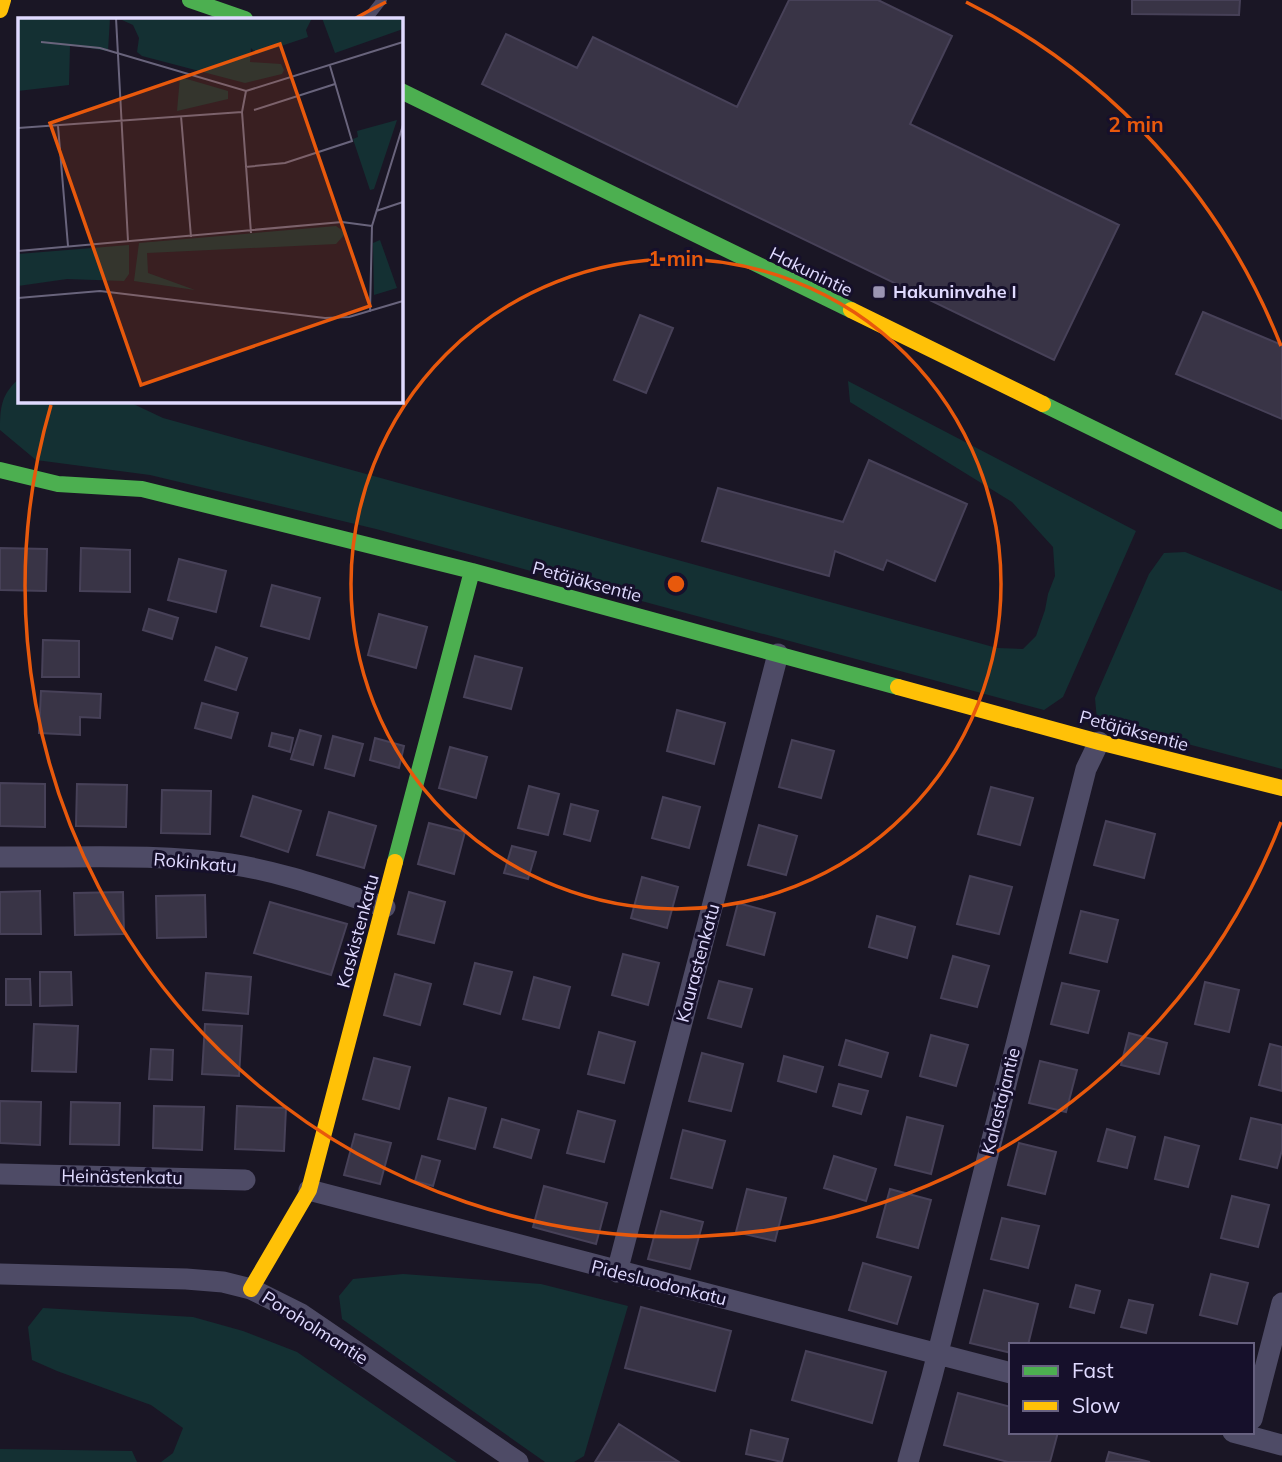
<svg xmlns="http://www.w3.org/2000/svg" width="1282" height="1462" font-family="Mulish,sans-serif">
	<rect width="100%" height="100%" fill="#1a1625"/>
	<path fill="#143033" d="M19,379V401H127L163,418L997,648L1023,649L1036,636L1045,610L1048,594L1055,576L1053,547L1012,502L850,402L848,381L1136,531L1063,697L1044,710L376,529L150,475L36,460L0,430C0,408 1,394 19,379Z
		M1185,552L1282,591V769L1097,720L1095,698L1149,574L1164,553Z
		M403,1274L541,1284L628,1306L584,1456L574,1462H545L342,1319L339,1296L353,1279Z
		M43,1308L193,1317L243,1331L297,1352L457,1462H161L173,1453L183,1428L151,1405L57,1371L32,1360L28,1327Z
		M0,1449L132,1451L137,1462H0Z"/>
	<path fill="#393446" stroke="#474158" stroke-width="2" d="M789,0H878L952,36L910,124L1119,225L1054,360L482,84L506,34L577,68L593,37L737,107Z
		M1132,0H1240L1239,15L1132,14Z
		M1203,312L1282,345V419L1176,374Z
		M640,315L673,328L646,393L614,380Z
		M869,460L967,504L935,581L887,560L883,570L835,551L829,576L702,541L718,488L843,522Z
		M0,548L47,549L46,591L0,590Z
		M81,548L130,550V592L80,591Z
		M179,559L226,571L216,612L168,600Z
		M272,585L320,598L309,639L261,626Z
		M149,609L178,618L172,639L143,630Z
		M379,614L427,627L416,668L368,655Z
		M43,640L79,641V677H42Z
		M216,647L247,658L236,690L205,680Z
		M475,656L522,668L511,709L464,697Z
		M41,691L101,694L100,718L80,717V735L39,733Z
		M202,703L238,713L231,738L195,728Z
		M677,710L725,723L714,764L667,751Z
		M300,730L321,736L313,765L291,759Z
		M272,733L293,738L290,752L269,746Z
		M333,736L363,744L354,776L325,768Z
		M375,738L404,746L399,768L370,760Z
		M792,740L834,751L821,798L779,787Z
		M450,747L487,757L476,798L439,788Z
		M0,783L45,784V827L0,826Z
		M77,784L127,785L126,827L76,826Z
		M529,786L559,794L548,835L518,828Z
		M991,787L1033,798L1020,845L978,834Z
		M162,790L211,791L210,834L161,833Z
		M253,796L301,811L288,852L241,836Z
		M663,797L700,807L689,848L652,838Z
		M571,804L598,811L590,841L564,834Z
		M329,812L376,826L364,868L317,855Z
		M1106,821L1155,834L1144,878L1094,865Z
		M429,823L465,832L454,874L418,864Z
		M759,825L797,836L786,875L748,865Z
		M512,846L536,852L528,879L504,873Z
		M970,876L1012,887L999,934L957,924Z
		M642,877L678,887L667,928L631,918Z
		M40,891L41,934H0V892Z
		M123,892L124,934L75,935L74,893Z
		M409,892L445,902L434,943L398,934Z
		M205,895L206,937L157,938L156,896Z
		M270,902L347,924L331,975L254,953Z
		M738,903L775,913L764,955L727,945Z
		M1081,911L1118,920L1107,962L1070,953Z
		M877,916L915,927L907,958L869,947Z
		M623,954L659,963L648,1005L612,995Z
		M953,956L989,966L977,1007L941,998Z
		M475,963L512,972L500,1014L464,1004Z
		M40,972H71L72,1005L40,1006Z
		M206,973L251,977L248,1014L203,1010Z
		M395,974L431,984L420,1025L384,1015Z
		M534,977L570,987L559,1028L523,1019Z
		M6,979H30L31,1005H6Z
		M719,981L752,989L741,1027L708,1018Z
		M1205,982L1239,990L1229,1032L1195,1024Z
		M1062,983L1099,991L1088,1033L1051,1024Z
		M34,1024L78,1026L76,1072L32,1071Z
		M205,1024L242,1026L239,1076L202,1074Z
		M599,1032L635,1042L624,1083L588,1074Z
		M1129,1033L1167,1043L1159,1074L1121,1065Z
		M931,1035L968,1045L956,1086L920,1076Z
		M846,1040L888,1053L881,1077L839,1065Z
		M1270,1044L1282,1047V1091L1259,1085Z
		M151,1049L173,1050L172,1080L149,1079Z
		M702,1053L743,1064L731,1111L689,1101Z
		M784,1056L823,1067L816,1092L778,1081Z
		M374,1058L410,1067L399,1109L363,1099Z
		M1040,1061L1077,1070L1066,1112L1029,1103Z
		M839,1084L868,1091L861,1114L833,1106Z
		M449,1098L486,1108L475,1149L438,1139Z
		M0,1101L41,1102L40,1145L0,1143Z
		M71,1102L120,1103L119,1145L70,1144Z
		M154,1106L204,1107L202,1150L153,1148Z
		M237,1106L286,1108L284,1151L235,1149Z
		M578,1111L615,1121L604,1162L567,1153Z
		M907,1117L943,1126L931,1174L895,1165Z
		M1251,1118L1282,1125V1150L1277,1168L1240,1159Z
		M502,1119L539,1130L531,1158L494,1147Z
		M1107,1129L1135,1137L1127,1168L1098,1161Z
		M683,1130L725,1141L712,1188L671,1178Z
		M355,1134L391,1143L380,1184L344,1175Z
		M1165,1137L1199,1146L1188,1187L1155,1179Z
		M1019,1143L1056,1152L1045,1194L1008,1185Z
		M422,1156L440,1161L433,1186L415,1181Z
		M834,1156L876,1169L866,1201L824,1188Z
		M544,1186L607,1203L596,1244L533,1227Z
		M747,1189L786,1198L775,1241L736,1232Z
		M890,1189L931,1200L918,1248L877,1237Z
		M1232,1196L1269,1205L1258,1247L1221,1238Z
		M661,1211L703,1222L690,1269L648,1259Z
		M1002,1218L1039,1226L1028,1268L991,1259Z
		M863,1263L911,1277L897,1324L849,1310Z
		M1211,1274L1248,1283L1237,1324L1200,1315Z
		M1076,1285L1100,1291L1094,1313L1070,1307Z
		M984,1290L1038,1304L1028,1345H1011V1353L970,1343Z
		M1129,1300L1153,1305L1146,1333L1121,1327Z
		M641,1307L731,1331L715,1391L625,1368Z
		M806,1351L886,1372L872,1423L792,1400Z
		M958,1393L1011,1407V1432H1058L1050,1462H1008L944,1445Z
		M619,1424L679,1462H595Z
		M751,1430L788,1439L782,1462L746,1454Z
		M1109,1452L1150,1462H1106Z"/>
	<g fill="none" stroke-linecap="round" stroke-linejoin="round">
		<path stroke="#4e4b66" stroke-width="10" d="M367,19L382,0"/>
		<path stroke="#4e4b66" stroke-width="21" d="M0,857C75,858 157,853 230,864C283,872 334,891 385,907
			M0,1174L245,1180
			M309,1190L1011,1373
			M617,1272L778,654
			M0,1274L186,1279L223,1282L251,1289L301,1314L518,1462
			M1252,1419L1282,1303
			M1233,1432L1282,1445
			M908,1462L932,1376L1086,769L1099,742"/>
		<path stroke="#4caf50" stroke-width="16" d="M190,0L245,19
			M401,91L851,310
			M1043,404L1282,521
			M0,470L58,484L142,489L472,571L898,687
			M395,862L472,571"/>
		<path stroke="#ffc107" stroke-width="16" d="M0,10L3,0
			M851,310L1043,404
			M898,687L1099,742L1282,788
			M251,1289L309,1190L395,862"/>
	</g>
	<g fill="none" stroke="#e8590c" stroke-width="3.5">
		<circle cx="676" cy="584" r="325"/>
		<path d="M1281 822A650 650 0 0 1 51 405M356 18A650 650 0 0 1 386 2M966 2A650 650 0 0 1 1281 346"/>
	</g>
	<rect fill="#9b95b3" stroke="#16102b" stroke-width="2.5" x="872" y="285" width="14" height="14" rx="3.5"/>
	<g text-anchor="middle" stroke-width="6" stroke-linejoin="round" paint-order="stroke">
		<g font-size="18" fill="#e0daff" stroke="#16102b">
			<text transform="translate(811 272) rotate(26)" y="6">Hakunintie</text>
			<text transform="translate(587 582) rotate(15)" y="6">Petäjäksentie</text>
			<text transform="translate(1134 731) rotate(15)" y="6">Petäjäksentie</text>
			<text transform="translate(195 863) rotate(5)" y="6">Rokinkatu</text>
			<text transform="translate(358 931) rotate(-75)" y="6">Kaskistenkatu</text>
			<text transform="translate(698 963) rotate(-75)" y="6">Kaurastenkatu</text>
			<text transform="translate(1001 1101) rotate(-76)" y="6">Kalastajantie</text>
			<text transform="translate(122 1177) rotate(1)" y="6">Heinästenkatu</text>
			<text transform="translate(659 1283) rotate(14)" y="6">Pidesluodonkatu</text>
			<text transform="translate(315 1328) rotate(32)" y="6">Poroholmantie</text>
		</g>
		<g font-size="18" font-weight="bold" fill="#e0daff" stroke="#16102b" text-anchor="start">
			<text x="893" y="298">Hakuninvahe I</text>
		</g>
	</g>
	<g transform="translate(18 18)">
		<rect width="385" height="385" fill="#1a1625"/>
		<path d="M0,0H92L90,33L52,27L51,67L0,73ZM294,0L288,12L290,19L239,36L233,30L232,44L263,46L266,52L264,56L227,65L124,38L119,34L121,20L115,7L104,2ZM304,0H385V11L317,35ZM162,59L210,73V81L159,93ZM379,102L356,171L352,172L335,121L340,119L339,113ZM318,208L328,215L318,226L129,235L130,255L177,272L116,263L121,225ZM362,222L379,270L356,277L355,225ZM111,227V256L106,263L49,261L0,268V236Z" fill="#143033"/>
		<path fill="none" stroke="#69647c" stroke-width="2" d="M98,0L110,223M23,24L82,30L228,73L385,24M228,73L224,94L233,215M236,92L317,66M163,98L173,219M40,108L50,228M0,110L224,94M227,149L267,145L334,123L312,48M358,193L385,184M0,233L324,204L354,208M0,280L82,273L307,300L331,299L385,283M352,294L354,208L385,107"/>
		<path fill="#e8590c" fill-opacity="0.15" stroke="#e8590c" stroke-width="3.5" d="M262,26L352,288L123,367L32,105Z"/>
		<rect width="385" height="385" fill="none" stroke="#e0daff" stroke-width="3.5"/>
	</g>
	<circle cx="676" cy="584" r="10" fill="#e8590c" stroke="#16102b" stroke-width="3.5"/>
	<g font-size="21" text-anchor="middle" font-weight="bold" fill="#e8590c" stroke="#16102b" stroke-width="6" stroke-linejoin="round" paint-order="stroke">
		<text x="1136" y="132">2 min</text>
		<text x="676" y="266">1 min</text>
	</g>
	<rect x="1009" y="1343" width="245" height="91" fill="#16102b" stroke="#676180" stroke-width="2"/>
	<rect x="1023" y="1366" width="35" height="10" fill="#4caf50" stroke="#676180" stroke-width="2"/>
	<text x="1072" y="1378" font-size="21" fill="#e0daff">Fast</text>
	<rect x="1023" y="1401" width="35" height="10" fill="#ffc107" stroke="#676180" stroke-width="2"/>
	<text x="1072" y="1413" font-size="21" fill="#e0daff">Slow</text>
</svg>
